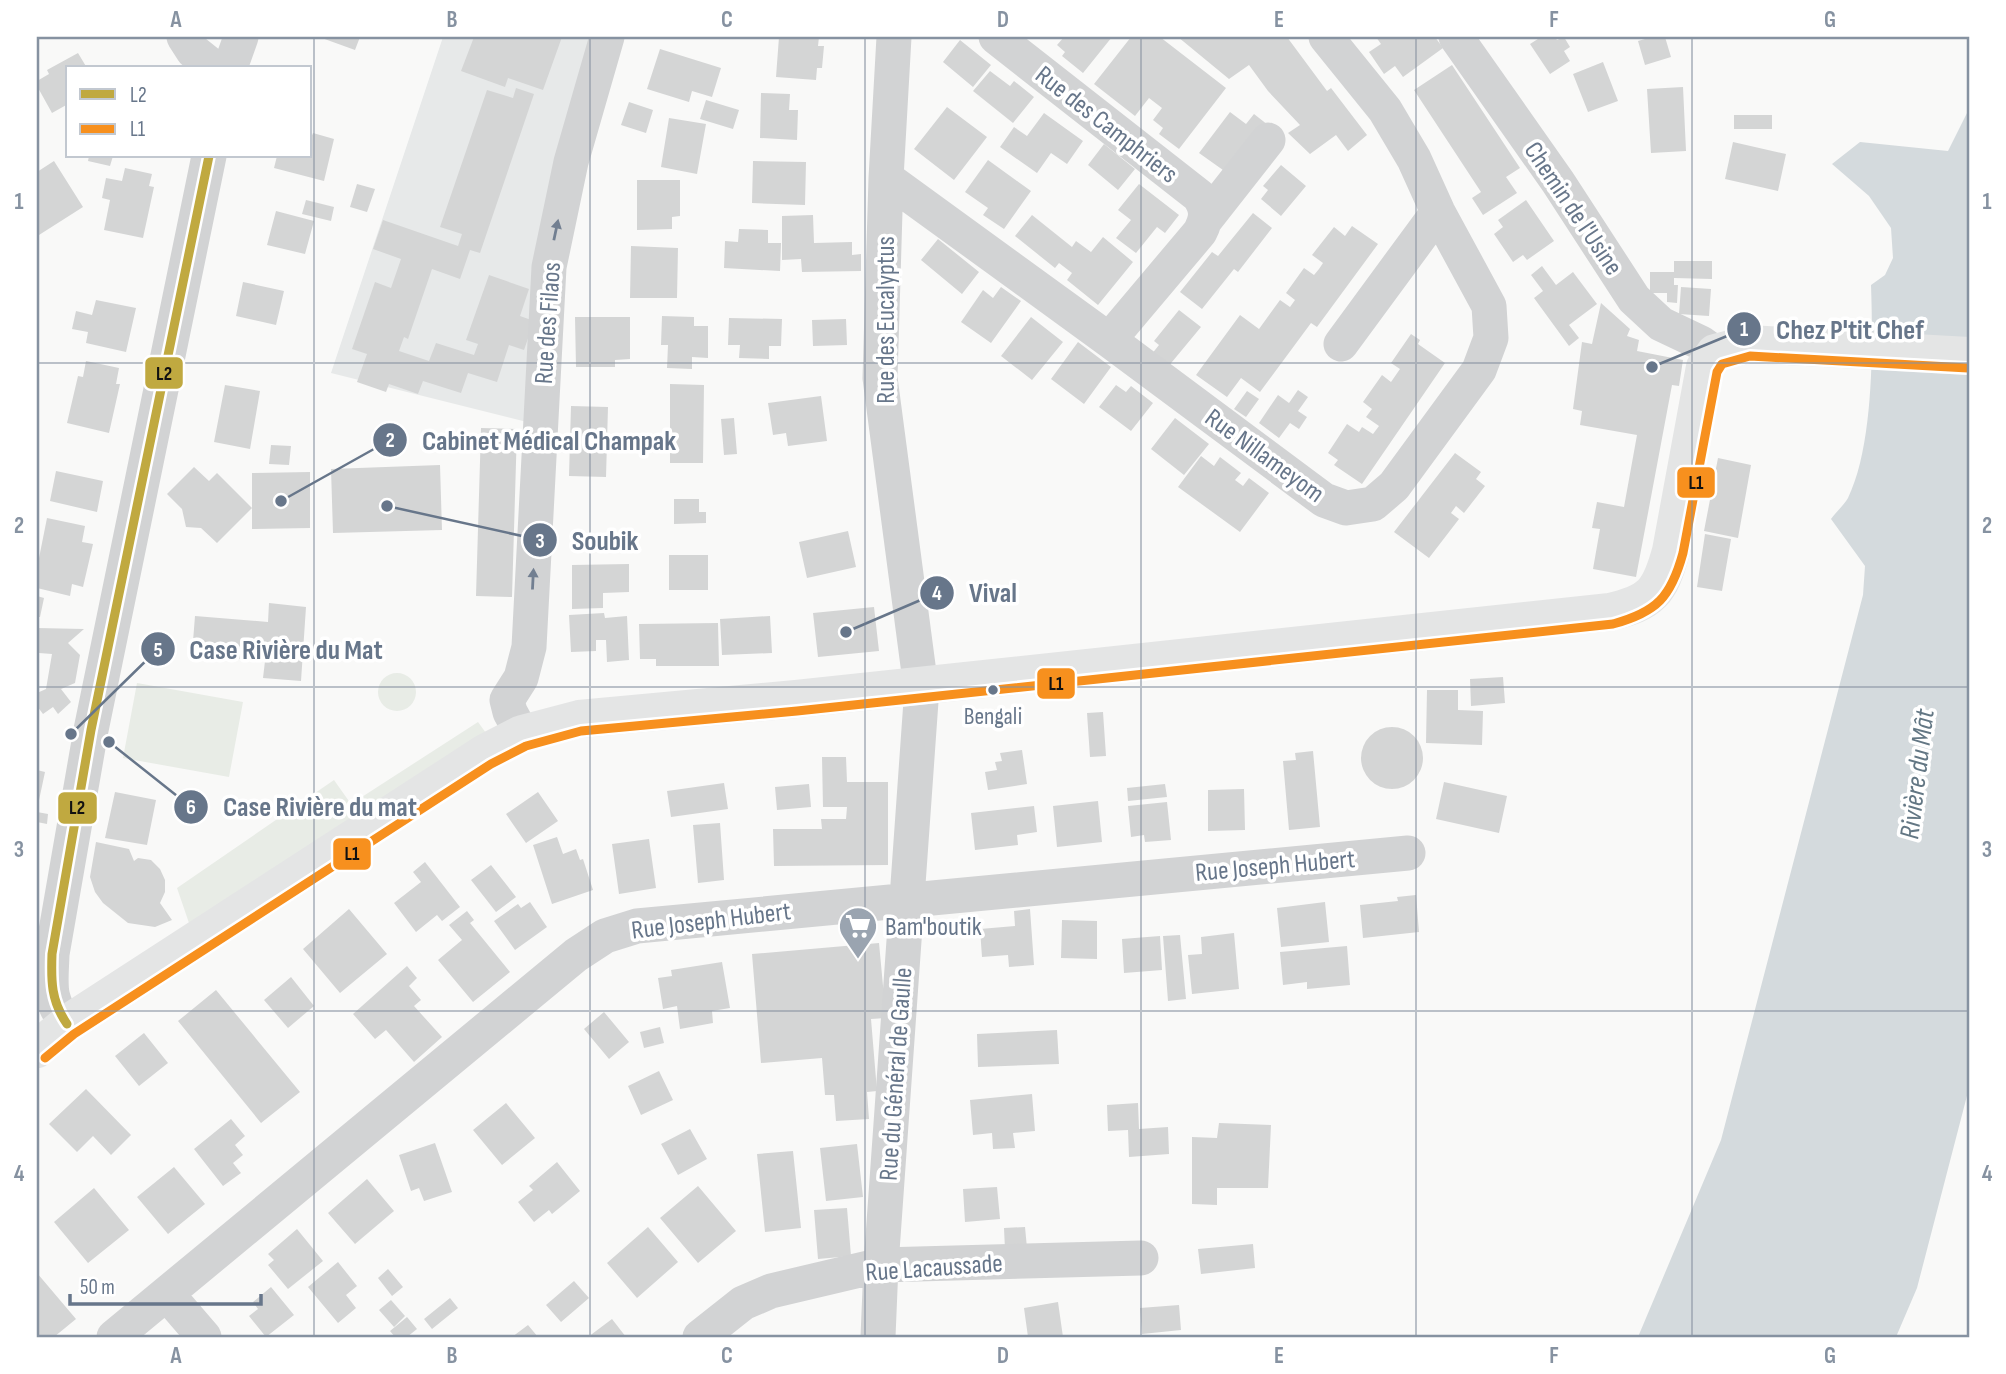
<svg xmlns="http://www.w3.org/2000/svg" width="2006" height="1374" font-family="'Sofia Sans Condensed',sans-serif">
	<rect width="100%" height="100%" fill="#f9f9f8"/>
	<path fill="#e7e9e9" d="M443,37H600L527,422L331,373Z"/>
	<path fill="#e8ece6" d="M378 692a19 19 0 1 1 38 0a19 19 0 1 1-38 0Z
		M137,683L243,702L229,777L123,758Z
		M478,722L486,733L189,923L177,888L334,780L351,804Z"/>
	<path fill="#d4dadd" d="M1969,109V1088L1917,1288L1896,1337H1638L1721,1140L1863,595L1865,566L1831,519C1836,512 1844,505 1848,498C1874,445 1873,344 1871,285L1885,275L1893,258L1891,228L1869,196L1832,164L1860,142L1948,151Z"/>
	<path fill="#d4d5d5" d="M319,37H360L355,50Z
		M474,37H562L543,90L508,78L505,87L461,71Z
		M779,37H819L818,46H824L822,68H817L816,80L776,77Z
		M1064,37H1112L1083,73L1062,56L1065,52L1057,45Z
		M1131,37H1160L1226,88L1179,149L1159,134L1163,128L1153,120L1162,108L1149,98L1135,116L1094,84Z
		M1178,37H1287L1327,91L1331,88L1367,135L1348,151L1336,135L1310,154L1288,133L1300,125L1268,91L1249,65L1229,79Z
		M1376,37H1435L1443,48L1403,77L1395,66L1384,74L1369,52L1381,44Z
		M1541,37H1555L1557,40L1564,37L1570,47L1564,51L1570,61L1550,74L1530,44Z
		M1652,37H1665L1671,57L1645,65L1638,41Z
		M960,40L991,65L973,87L943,62Z
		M660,49L721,68L712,97L692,91L689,102L647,89Z
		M78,53L87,68H68V104L52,113L37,86V81L49,74L47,70Z
		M1603,62L1618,101L1588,112L1573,74Z
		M1452,65L1520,168L1506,177L1517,193L1483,215L1472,198L1481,192L1414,90Z
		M990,71L1010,86L1014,81L1034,97L1013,123L973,91Z
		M1683,87L1686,151L1651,153L1647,89Z
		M516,88L534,94L480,253L470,250L460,279L432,269L408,339L404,337L399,351L429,361L436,343L474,355L478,344L466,340L489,275L529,289L520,316L534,321L524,350L509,345L497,382L468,373L461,393L423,381L418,394L389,384L386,392L357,382L367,354L352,349L375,282L391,288L401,259L373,249L383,220L458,246L462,234L440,227L487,90L513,98Z
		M761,93L790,94L789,110H798L797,140L760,138Z
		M706,100L739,110L733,129L700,119Z
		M629,102L653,110L646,133L621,125Z
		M947,107L987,137L954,180L914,149Z
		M1230,112L1246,124L1254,114L1268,125L1230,175L1199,153Z
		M1044,113L1083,141L1067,164L1051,153L1037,173L1000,147L1014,127L1027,136Z
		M1734,115H1772V129H1734Z
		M669,118L706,124L697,174L661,167Z
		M313,133L334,139L324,181L274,168L277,156H310V140Z
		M1733,142L1786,154L1778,191L1725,179Z
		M1104,144L1135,169L1118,190L1088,165Z
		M89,156H113L110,166L88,161Z
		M988,160L1031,191L1004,229L983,215L988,208L965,192Z
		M54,161L83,207L39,235L37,232V172Z
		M753,161L806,162L805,205L752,203Z
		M1281,165L1306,186L1281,216L1261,199L1268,190L1263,186Z
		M125,168L152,174L149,186L154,187L143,238L104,230L110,200L102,198L106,178L122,181Z
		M637,180H680V216L672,217V229L637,230Z
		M357,184L375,189L367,212L350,207Z
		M1139,184L1179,215L1165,233L1157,227L1136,253L1116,238L1131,220L1118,210Z
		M306,200L334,207L331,221L302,214Z
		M1526,200L1554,241L1527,260L1523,255L1513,262L1494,234L1503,227L1498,220Z
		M276,211L314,221L305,254L267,245Z
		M1253,213L1272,228L1238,272L1234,269L1202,309L1180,292L1212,252L1218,256Z
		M813,215L814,243L852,242V255L861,254V271L802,272L801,259L782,260V216Z
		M1032,215L1072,247L1076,241L1091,252L1103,237L1133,262L1098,305L1067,280L1072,273L1059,263L1055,268L1015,236Z
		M1352,226L1378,244L1317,327L1311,323L1260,392L1241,378L1227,397L1196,375L1240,315L1259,329L1280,300L1290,307L1295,300L1286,293L1304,268L1314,275L1319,269L1323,263L1312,255L1334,227L1345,236Z
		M739,229L768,230V243H781L780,271L724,268L725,241L738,242Z
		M938,239L979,272L962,294L921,260Z
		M631,246L678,248L677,298H630Z
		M1674,261H1712V279L1674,278V285H1678L1677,303L1667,302V293H1650V272H1674Z
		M1542,266L1556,285L1573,272L1597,304L1569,325L1579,338L1569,346L1534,298L1543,291L1531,275Z
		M243,282L284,291L276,325L236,316Z
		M1001,287L1021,301L991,343L961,322L983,290L993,298Z
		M1681,287L1711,289L1709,316L1679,314Z
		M96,300L136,308L126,352L86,343L88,332L72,329L76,311L92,315Z
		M1601,303L1630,329L1627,336L1639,340L1637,351L1683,360L1679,386L1672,385L1636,577L1593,569L1600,529L1592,528L1597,502L1624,507L1637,435L1580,425L1582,411L1573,409L1582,342L1592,344Z
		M1179,310L1201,327L1167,368L1151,355L1159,345L1154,341Z
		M662,316L694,317V326H708V358L692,357V369L667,368L668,345H661Z
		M575,317H630V359L615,360V367H576Z
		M1031,317L1063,342L1032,380L1001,356Z
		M729,318L782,319L781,346H769V359L739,358L740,345H728Z
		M846,319L847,345L813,346L812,320Z
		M1411,334L1420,340L1418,344L1445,363L1362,484L1334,465L1338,460L1328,453L1347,424L1359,432L1362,427L1373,434L1379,426L1366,417L1372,409L1363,402L1382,375L1391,382L1400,369L1391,363Z
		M1078,342L1111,367L1084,404L1051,379Z
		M86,361L119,368L116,384H120L109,433L67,423L78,376L83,377Z
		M670,384L704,385L703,463H670Z
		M225,385L260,391L250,449L214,442Z
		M1116,385L1126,392L1131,386L1153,403L1131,431L1099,407Z
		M1298,390L1308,397L1298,411L1307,417L1299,429L1290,423L1279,438L1259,423L1278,395L1289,403Z
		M1247,391L1259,399L1246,417L1234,409Z
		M821,396L827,441L788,446L786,433L773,435L768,403Z
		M571,406L608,407L606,477L569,476Z
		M734,418L737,454L724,455L721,419Z
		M1175,418L1209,444L1184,475L1151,449Z
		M481,428L517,429L512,597L476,596Z
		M271,445L291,446L289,465L269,464Z
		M1455,453L1481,472L1476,479L1485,486L1464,513L1456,506L1451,513L1459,519L1429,558L1394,532Z
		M1201,456L1214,466L1220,457L1241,473L1235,480L1243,486L1249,478L1269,493L1240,532L1178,487Z
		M1718,458L1751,465L1738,538L1704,531Z
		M440,465L442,530L333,533L331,469Z
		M194,467L209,481L217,473L252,508L217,543L201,528L186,527L182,509L167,494Z
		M56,471L103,481L97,512L50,501Z
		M310,472V528L252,529V473Z
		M674,499H699V512H706V523L674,524Z
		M47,518L85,526L82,542L93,544L83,587L72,584L70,596L37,588V568Z
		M848,531L856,567L807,578L799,542Z
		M1705,534L1731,539L1722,591L1697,587Z
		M669,555H708V590H669Z
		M629,564V592L603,593V608L572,609V565Z
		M37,596L44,598L40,617H37Z
		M269,603L306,607L301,681L263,678L265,661L192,654L195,616L268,622Z
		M874,607L879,651L818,657L813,613Z
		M604,613L605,618L627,616L629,660L607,662L606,640H596V651L571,652L569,615Z
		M770,616L772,653L722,655L720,619Z
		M718,623L719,666H656V659H640L639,624Z
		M37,628L84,629L68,643L80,655L75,683L61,689L71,702L58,714L53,707L43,714L37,706V693L46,689L52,654L39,653L37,658Z
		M1503,677L1505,703L1471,706L1470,679Z
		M1427,690H1458V710L1483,711L1482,745L1426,743Z
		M1103,712L1106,756L1090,757L1087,713Z
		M1361 758a31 31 0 1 1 62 0a31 31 0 1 1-62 0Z
		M1022,750L1027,784L988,790L985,772L997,770L995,762L1002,761L1000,753Z
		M1313,751L1320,827L1289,830L1283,761L1296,760L1295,753Z
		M822,757H846L847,782H888V865L774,866L773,829H822L821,819H846L847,807H823Z
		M37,770L45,772L38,805H37Z
		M1444,782L1507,796L1499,833L1436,819Z
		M724,783L728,809L671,817L667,791Z
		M809,784L811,807L777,810L775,787Z
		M1165,784L1167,797L1128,801L1127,788Z
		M1244,789L1245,830L1208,831V790Z
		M115,792L156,800L147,845L105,838Z
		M538,792L558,821L526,843L506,814Z
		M1098,801L1102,842L1057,847L1053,806Z
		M1167,802L1171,840L1145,842L1144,835L1131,837L1128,806Z
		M1034,806L1037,832L1017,835L1018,845L975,850L971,813Z
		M37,812L48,814L47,824L37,822Z
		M720,823L724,880L698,883L693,825Z
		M557,837L563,854L576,849L580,860L583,859L593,890L552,904L533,845Z
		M649,839L656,888L619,894L612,844Z
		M96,842L129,849L134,861L138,858L151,860L160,869L165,880V892L160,903L172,920L155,927L128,923L103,903L95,892L90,877Z
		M425,862L460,907L442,921L437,915L416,932L394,903L421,882L413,872Z
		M491,865L516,897L496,912L471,880Z
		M1416,895L1419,932L1363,938L1360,905L1398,901L1397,897Z
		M530,902L547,927L515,950L494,921L518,904L521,908Z
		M1325,902L1329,942L1281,947L1277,908Z
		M349,909L387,954L340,993L303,949Z
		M1030,909L1034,965L1009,967L1008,955L982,957L980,929L1015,926L1014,911Z
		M467,911L474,920L470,923L510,972L473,1002L438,960L462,940L449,925Z
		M1062,920L1097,921V959L1061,958Z
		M1234,933L1239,989L1192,994L1188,955L1202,954L1201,937Z
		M1180,935L1186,999L1168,1001L1163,936Z
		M1160,936L1162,970L1124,973L1122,939Z
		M879,943L886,1018L871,1019L877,1091L867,1092L869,1119L836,1121L834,1095H825L822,1058L761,1063L752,954Z
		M1347,946L1350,985L1307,989V982L1283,985L1280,952Z
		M722,962L730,1008L712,1011L713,1023L680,1029L677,1006L663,1009L658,978L672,976L671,970Z
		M407,966L417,978L409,986L421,1000L414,1006L442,1037L414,1062L386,1030L375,1039L353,1014Z
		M291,977L314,1006L288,1028L264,1000Z
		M216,990L300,1092L261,1123L178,1021Z
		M604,1012L629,1042L609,1059L584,1029Z
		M660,1027L664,1043L644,1048L640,1032Z
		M1057,1030L1059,1064L978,1067L977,1034Z
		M144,1033L168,1063L139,1086L115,1056Z
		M659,1071L673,1100L641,1115L628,1086Z
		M86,1089L131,1135L111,1155L93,1136L77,1152L49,1124Z
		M1032,1094L1035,1131L1013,1133L1015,1148L993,1149L992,1133L973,1135L970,1100Z
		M506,1103L535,1138L502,1165L473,1130Z
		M1138,1103L1139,1129L1168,1127L1169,1154L1129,1157L1128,1130L1108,1131L1107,1105Z
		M231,1119L245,1136L235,1145L243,1155L233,1163L241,1173L223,1186L194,1149Z
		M1219,1123L1271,1125L1268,1188H1217V1205L1192,1204V1137L1217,1138Z
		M690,1129L707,1159L678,1175L661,1144Z
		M435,1143L452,1192L424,1201L419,1188L411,1191L399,1155Z
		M857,1144L863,1197L826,1201L820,1148Z
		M793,1151L801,1228L765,1232L757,1154Z
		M557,1162L580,1191L552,1214L549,1210L534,1222L518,1202L533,1190L529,1186Z
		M174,1167L205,1204L168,1234L137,1197Z
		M367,1179L394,1211L355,1244L328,1213Z
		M698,1186L736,1231L698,1263L660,1218Z
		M997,1187L1000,1219L965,1222L963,1189Z
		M94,1188L129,1230L88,1263L54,1222Z
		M847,1208L851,1256L818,1259L814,1210Z
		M648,1227L678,1262L637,1298L607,1263Z
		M1025,1227L1027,1248L1005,1250L1004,1228Z
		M297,1229L323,1261L288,1289L268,1265L274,1260L268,1254Z
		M1253,1244L1255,1268L1201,1274L1198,1249Z
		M338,1262L357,1286L346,1295L356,1308L338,1323L308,1287Z
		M388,1269L403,1287L392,1296L378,1278Z
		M37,1273L76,1319L54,1337H37Z
		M574,1281L589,1298L561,1322L546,1305Z
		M271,1287L294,1315L266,1337L249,1316L258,1309L253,1302Z
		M450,1298L458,1308L432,1329L424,1319Z
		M391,1300L405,1316L394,1327L379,1310Z
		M1058,1302L1063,1337H1028L1024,1308Z
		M1179,1305L1181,1330L1142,1334L1140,1308Z
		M407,1317L417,1329L407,1337H395L390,1331Z
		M612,1319L626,1337H588Z
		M528,1325L538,1337H512Z"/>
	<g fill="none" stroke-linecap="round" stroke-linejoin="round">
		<path stroke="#d2d3d4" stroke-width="35" d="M184,37L193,51L213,67L231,65
			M996,37L1199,196C1208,210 1207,218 1200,232L1109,340
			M1456,37L1558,182L1634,299L1661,324L1701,343L1715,353
			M230,68L241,37
			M886,178L1109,340L1324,500L1346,508L1373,504L1394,486L1479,370L1491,338L1489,306L1438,212L1414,159L1385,110L1326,37
			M1206,219L1268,140
			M1341,344L1438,212
			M522,734L510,712L507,700L521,678L529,647L549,267L571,162L607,37
			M67,1024C47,998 51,986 52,954L91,730L209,156
			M167,1294L204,1337
			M114,1337L576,955L605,936L637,926L1408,853
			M700,1337L743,1303L771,1291L881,1265L1141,1258
			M878,1337L881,1265L921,701L919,673L880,378L886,178L894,37"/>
		<path stroke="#e4e5e5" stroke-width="38" d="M37,1049L67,1024L141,976L485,753L522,734L579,719L796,699L1610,612C1652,602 1660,592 1671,551L1705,367L1715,353L1749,344L1969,356"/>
		<g stroke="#fff" stroke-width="14">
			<path id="bus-1" d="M67,1024C51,1001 51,981 52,954L91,730L209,156"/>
		</g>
		<g stroke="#fff" stroke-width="14">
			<path id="bus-2" d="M45,1058L74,1034L491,764L526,746L581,731L797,711L1613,624C1657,612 1671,597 1683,553L1717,372L1722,364L1750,356L1968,368"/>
		</g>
		<use href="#bus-1" stroke="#c0a940" stroke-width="9"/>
		<use href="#bus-2" stroke="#f7901e" stroke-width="9"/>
	</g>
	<defs><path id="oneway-solid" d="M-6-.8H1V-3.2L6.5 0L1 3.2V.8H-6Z" transform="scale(1.75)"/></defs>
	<g fill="#727f91">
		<use href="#oneway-solid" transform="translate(556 230) rotate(-78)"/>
		<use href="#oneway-solid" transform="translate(533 579) rotate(-87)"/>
	</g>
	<path fill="none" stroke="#8692a1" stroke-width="2" stroke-opacity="0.55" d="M314,37V1337M590,37V1337M865,37V1337M1141,37V1337M1416,37V1337M1692,37V1337M37,363H1969M37,687H1969M37,1011H1969"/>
	<defs>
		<g id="supermarket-pin" transform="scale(2.0125)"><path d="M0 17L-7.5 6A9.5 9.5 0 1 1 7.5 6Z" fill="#9aa4b0" stroke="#fff"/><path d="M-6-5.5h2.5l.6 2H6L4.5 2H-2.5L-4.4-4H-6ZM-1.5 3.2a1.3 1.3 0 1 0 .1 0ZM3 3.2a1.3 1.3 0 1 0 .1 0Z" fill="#fff"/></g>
	</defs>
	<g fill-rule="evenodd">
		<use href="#supermarket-pin" x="858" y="926"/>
	</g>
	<circle fill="#67768a" stroke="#fff" stroke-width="2.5" cx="993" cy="690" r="6"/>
	<g text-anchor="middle" stroke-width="7" stroke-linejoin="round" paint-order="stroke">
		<g font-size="24" fill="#67768a" stroke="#fff">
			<text x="993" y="724">Bengali</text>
		</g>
		<g font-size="26" fill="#67768a" stroke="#fff">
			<text transform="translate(1107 124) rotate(38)" y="9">Rue des Camphriers</text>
			<text transform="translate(1574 208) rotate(56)" y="9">Chemin de l'Usine</text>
			<text transform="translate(885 320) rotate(-90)" y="9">Rue des Eucalyptus</text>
			<text transform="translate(547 323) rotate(-86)" y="9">Rue des Filaos</text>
			<text transform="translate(1265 455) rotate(36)" y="9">Rue Nillameyom</text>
			<text transform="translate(1275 865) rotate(-5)" y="9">Rue Joseph Hubert</text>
			<text transform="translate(711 920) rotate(-7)" y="9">Rue Joseph Hubert</text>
			<text transform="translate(895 1074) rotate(-86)" y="9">Rue du Général de Gaulle</text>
			<text transform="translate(934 1267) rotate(-4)" y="9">Rue Lacaussade</text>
		</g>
		<g font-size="26" fill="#67768a" stroke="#fff" text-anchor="start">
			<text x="885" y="935">Bam'boutik</text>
		</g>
		<g font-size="28" font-style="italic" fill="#637784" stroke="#fff">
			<text transform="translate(1916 774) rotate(-83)" y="10">Rivière du Mât</text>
		</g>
	</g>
	<path fill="none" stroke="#67768a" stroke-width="2.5" d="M1652 367L1744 329M281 501L390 440M387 506L540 540M846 632L937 593M71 734L158 649M109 742L191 807"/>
	<g fill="#67768a" stroke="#fff" stroke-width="2.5">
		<circle cx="1652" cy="367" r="7"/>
		<circle cx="281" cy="501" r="7"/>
		<circle cx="387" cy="506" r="7"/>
		<circle cx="846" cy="632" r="7"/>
		<circle cx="71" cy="734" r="7"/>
		<circle cx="109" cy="742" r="7"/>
		<circle cx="1744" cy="329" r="18"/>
		<circle cx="390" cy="440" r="18"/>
		<circle cx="540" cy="540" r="18"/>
		<circle cx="937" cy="593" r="18"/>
		<circle cx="158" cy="649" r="18"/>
		<circle cx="191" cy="807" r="18"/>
	</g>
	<g font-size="21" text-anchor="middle" font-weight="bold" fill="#fff">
		<text x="1744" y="336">1</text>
		<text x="390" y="447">2</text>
		<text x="540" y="548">3</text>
		<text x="937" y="600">4</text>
		<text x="158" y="657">5</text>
		<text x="191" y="814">6</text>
	</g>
	<g font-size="28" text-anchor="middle" font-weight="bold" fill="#67768a" stroke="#fff" stroke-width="7" stroke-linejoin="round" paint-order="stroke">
		<text x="1850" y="339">Chez P'tit Chef</text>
		<text x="549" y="450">Cabinet Médical Champak</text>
		<text x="605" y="550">Soubik</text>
		<text x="993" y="602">Vival</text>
		<text x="286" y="659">Case Rivière du Mat</text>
		<text x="320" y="816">Case Rivière du mat</text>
	</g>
	<g stroke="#fff" stroke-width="2.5">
		<rect x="144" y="356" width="40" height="34" rx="7" fill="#c0a940"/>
		<rect x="1676" y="466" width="40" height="33" rx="7" fill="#f7901e"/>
		<rect x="1036" y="667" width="40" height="33" rx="7" fill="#f7901e"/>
		<rect x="57" y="791" width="41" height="34" rx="7" fill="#c0a940"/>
		<rect x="332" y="837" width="40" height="34" rx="7" fill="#f7901e"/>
	</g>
	<g font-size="19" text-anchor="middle" font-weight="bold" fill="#111">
		<text x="164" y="380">L2</text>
		<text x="1696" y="489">L1</text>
		<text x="1056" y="690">L1</text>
		<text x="77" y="814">L2</text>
		<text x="352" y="860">L1</text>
	</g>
	<rect width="2006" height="1374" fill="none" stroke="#ffffff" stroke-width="77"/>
	<rect x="66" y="66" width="245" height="91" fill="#ffffff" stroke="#c2c8d0" stroke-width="2"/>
	<rect x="80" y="89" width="35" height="10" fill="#c0a940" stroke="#c2c8d0" stroke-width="2"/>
	<text x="130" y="102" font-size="21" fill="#67768a">L2</text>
	<rect x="80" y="124" width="35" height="10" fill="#f7901e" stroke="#c2c8d0" stroke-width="2"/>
	<text x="130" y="136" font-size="21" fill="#67768a">L1</text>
	<path d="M70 1294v10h191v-10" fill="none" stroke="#67768a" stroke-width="3.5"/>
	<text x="80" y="1294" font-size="21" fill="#67768a" stroke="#ffffff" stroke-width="5" paint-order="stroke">50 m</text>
	<rect x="38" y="38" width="1930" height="1298" fill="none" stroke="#8692a1" stroke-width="2.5"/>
	<g font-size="23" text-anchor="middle" font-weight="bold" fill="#8692a1">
		<text x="176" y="27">A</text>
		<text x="452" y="27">B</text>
		<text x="727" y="27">C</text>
		<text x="1003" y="27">D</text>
		<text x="1279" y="27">E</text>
		<text x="1554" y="27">F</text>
		<text x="1830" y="27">G</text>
		<text x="19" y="209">1</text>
		<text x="1987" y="209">1</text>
		<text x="19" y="533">2</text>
		<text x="1987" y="533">2</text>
		<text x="19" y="857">3</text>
		<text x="1987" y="857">3</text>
		<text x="19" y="1181">4</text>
		<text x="1987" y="1181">4</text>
		<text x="176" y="1363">A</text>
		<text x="452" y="1363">B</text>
		<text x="727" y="1363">C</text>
		<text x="1003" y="1363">D</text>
		<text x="1279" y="1363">E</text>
		<text x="1554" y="1363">F</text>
		<text x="1830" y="1363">G</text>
	</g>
</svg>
